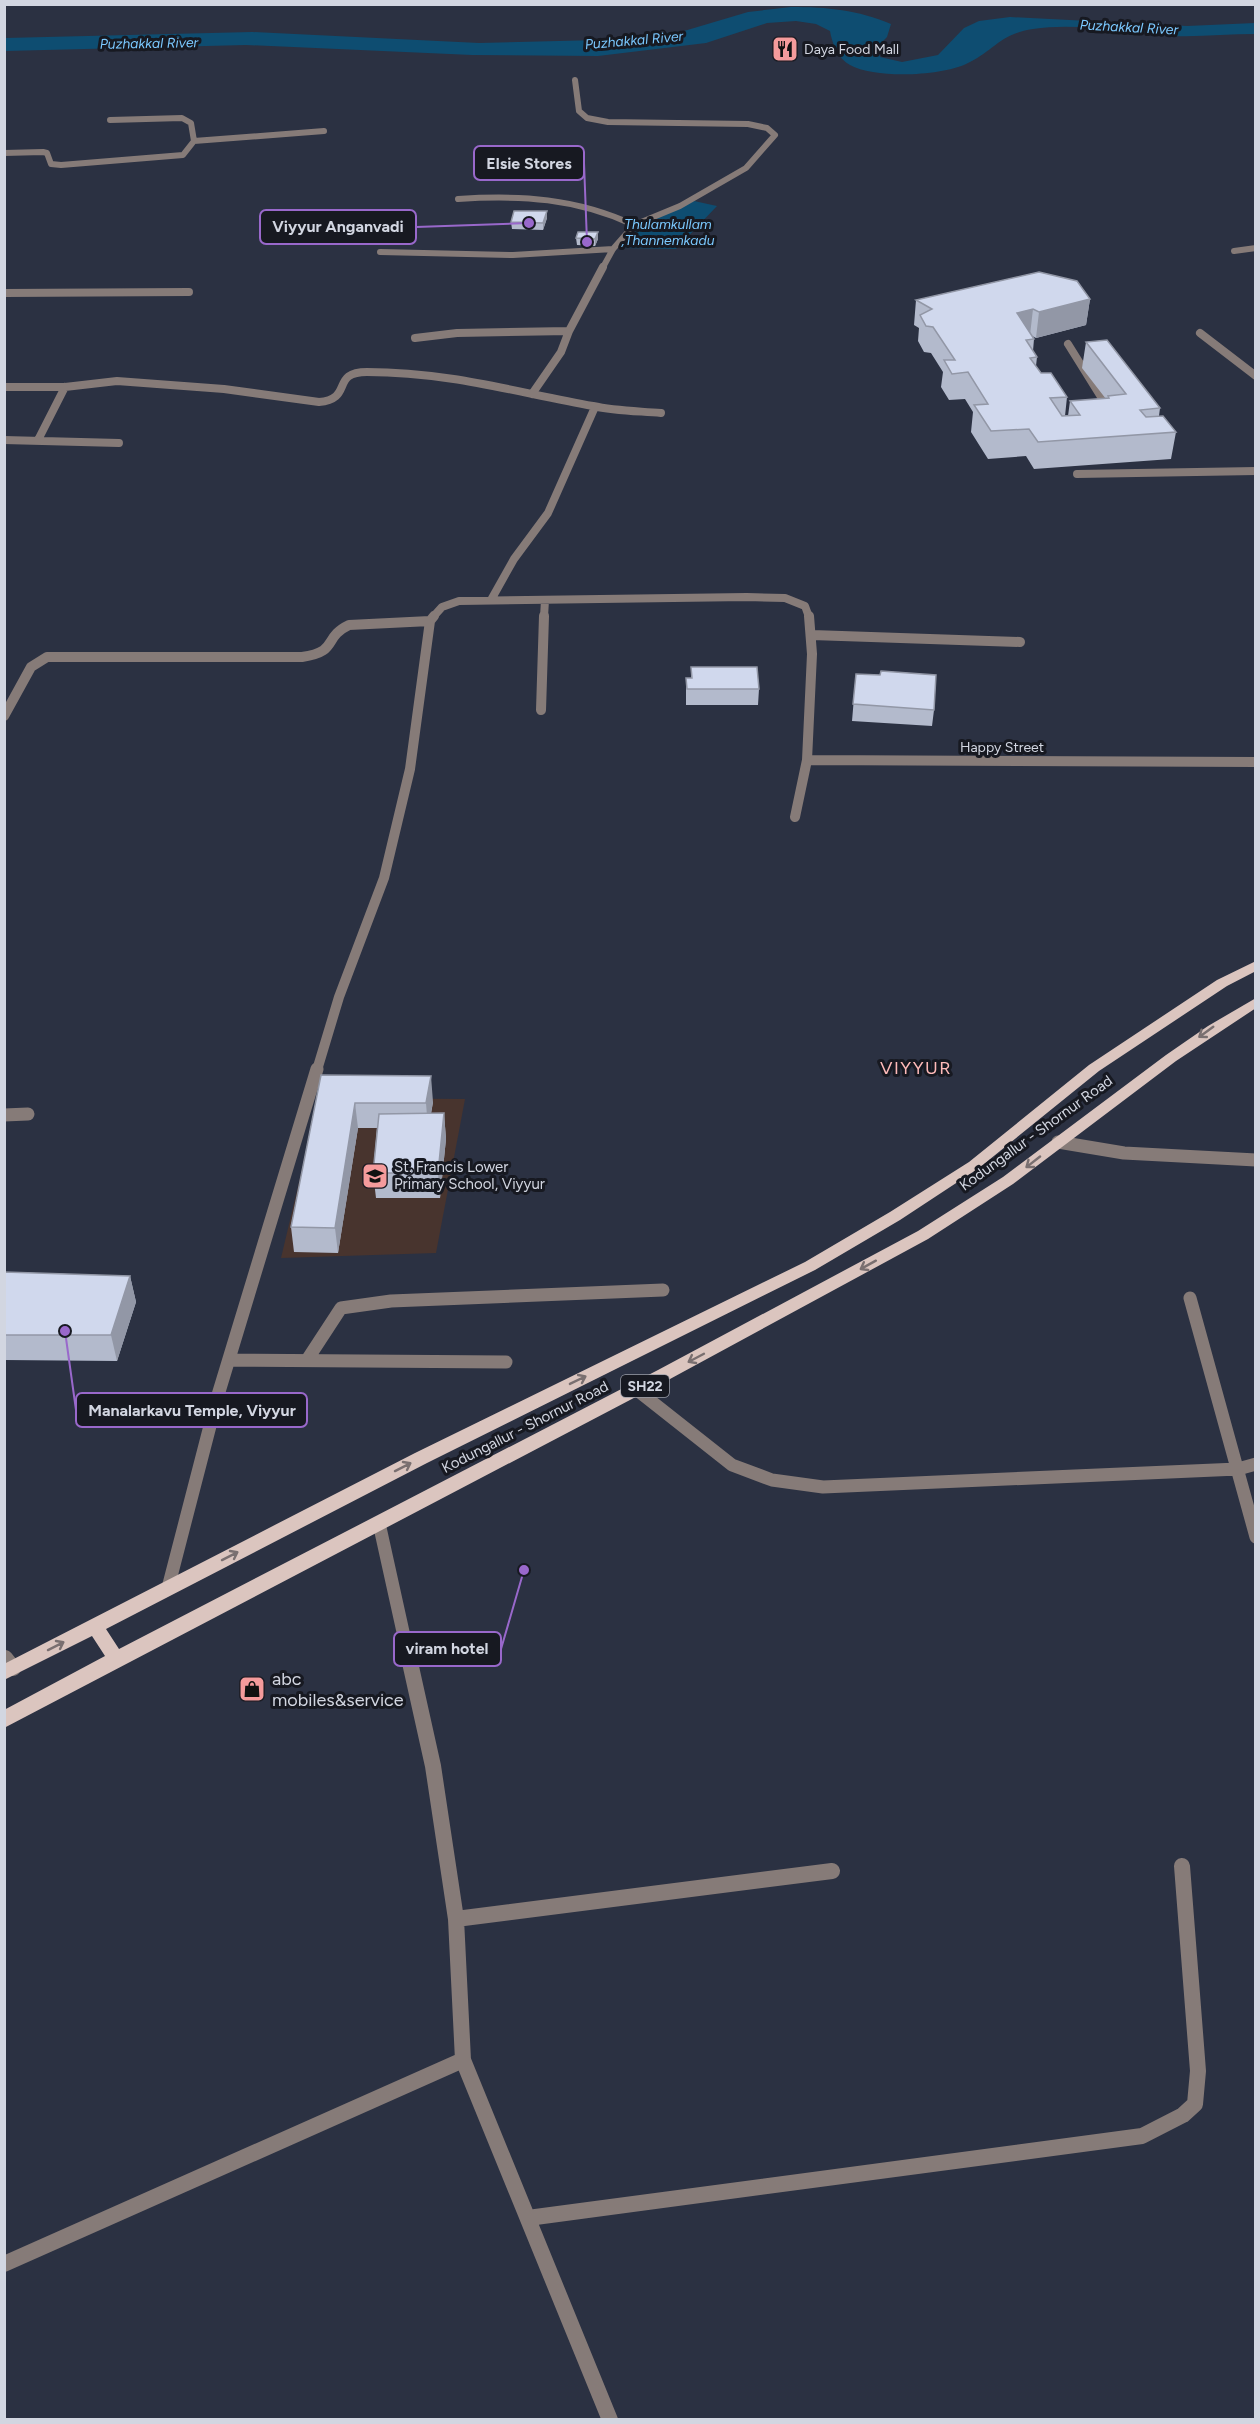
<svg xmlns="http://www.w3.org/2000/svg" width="1260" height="2424" font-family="Figtree,sans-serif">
	<rect width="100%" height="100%" fill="#2b3142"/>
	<path fill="#48342e" d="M319,1098L465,1099L436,1253L281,1258Z"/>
	<path fill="#0e4d71" d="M791,7C827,7 858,10 891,24L887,37L877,47L880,57L902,62L938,55L964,28L979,21L1010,17L1187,26L1255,23V34C1228,34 1201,37 1174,36C1128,33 1078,22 1033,29C999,34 993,52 966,64C941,76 875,79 850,65C838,59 832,43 830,31L816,24L796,21L767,23L706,43L598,56L472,55L246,45L5,51V38L252,32L479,43L599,40L684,31L748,12Z
		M694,201L717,206L676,249L621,248L639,226Z"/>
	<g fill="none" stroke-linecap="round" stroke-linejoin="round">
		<path stroke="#867b78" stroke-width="6" d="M575,80L579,111L587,118L608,122L748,124L767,128L775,135L746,168L680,206L634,225L613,249L602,269
			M110,120L182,118L191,123L194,141L324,131
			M4,153L43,152L47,153L51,164L61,165L183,155L194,141
			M458,199C521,195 576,198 634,225
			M1234,251L1256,248
			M380,252L513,255L613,249"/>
		<path stroke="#867b78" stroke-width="8" d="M4,293L189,292
			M1200,333L1256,376
			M415,338L457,333L569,331L603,267
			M1068,344L1111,413
			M4,387H65L117,381L224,389L319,402C354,399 330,372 367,372C448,372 515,392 593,406C615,411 638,411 661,413
			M532,394L561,352L569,331
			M4,440L119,443
			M38,440L65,387
			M1077,474L1256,471
			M491,600L514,559L548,513L595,407
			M433,617L442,607L459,601L747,597L785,598L805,606L809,617
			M544,617L545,600"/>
		<path stroke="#867b78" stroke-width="10" d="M812,635L1020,642
			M541,710L544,616
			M4,716L31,667L47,657H302C340,651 322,638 349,625L430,621
			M807,760L812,654L809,616
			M795,817L807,760L1256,762
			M317,1070L339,997L384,878L410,769L430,621L434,616"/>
		<path stroke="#867b78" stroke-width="13" d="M4,1115L28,1114
			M1058,1142L1124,1153L1256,1160
			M1190,1298L1256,1537
			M229,1360L506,1362
			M307,1360L341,1308L391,1301L663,1290
			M637,1390L732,1465L772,1480L823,1487L1238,1469L1256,1464
			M379,1523L409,1659
			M168,1588L218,1395L317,1069
			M4,1657L6,1659"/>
		<path stroke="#867b78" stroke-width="16" d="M5,1658L13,1668
			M409,1658L433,1766L456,1919L463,2060L610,2420
			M456,1919L832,1871
			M528,2218L1142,2136L1183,2115L1195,2104L1198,2071L1182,1866
			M4,2264L463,2060"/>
		<path fill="#dbc5bf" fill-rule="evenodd" d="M1256,961V971L1227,986L1099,1071L979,1168L900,1220L815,1270L427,1463L106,1629L119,1649L658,1370L918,1231L1003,1177L1166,1055L1208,1026L1256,998V1008L1176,1061L1013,1184L928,1239L670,1379L4,1728V1710L105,1656L92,1636L4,1680V1664L415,1453L805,1262L890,1212L969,1162L1089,1065L1217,980Z"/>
	</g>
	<path fill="#b3bacc" d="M547,211V218L543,230L512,229L511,222Z
		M598,232V239L595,246L577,245L576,238Z
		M1090,299L1086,325L1036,338L1032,336L1034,339L1033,351L1037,357L1036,366L1041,373L1067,397L1065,416H1068L1070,401L1106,399L1082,368L1086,342L1160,408L1159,416L1176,432L1171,459L1034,469L1026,456L988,459L971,432L973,412L965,399L949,400L941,387L943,372L931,353L924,352L918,341L919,328L914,325L916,300Z
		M691,667L759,689L758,705H686V678H691Z
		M856,674L934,710L932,726L852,721Z
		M321,1075L433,1102L431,1114L444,1113L446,1139L440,1198H376L373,1173L377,1128H358L338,1253L294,1252L291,1227Z
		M4,1272L130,1276L136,1302L117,1361L4,1360Z"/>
	<path fill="#9297a6" d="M547,211V218L543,230V223Z
		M598,232V239L595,246V239Z
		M1090,299L1086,325L1036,338L1039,312Z
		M1033,309L1030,335L1017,313Z
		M431,1076L433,1102L428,1129L426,1103Z
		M355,1103L358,1128L338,1253L335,1228Z
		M444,1113L446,1139L440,1198L438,1173Z
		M130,1276L136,1302L117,1361L111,1335Z"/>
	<path fill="#d0d8ed" stroke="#9297a6" stroke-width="1.5" d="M514,211H547L543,223L511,222Z
		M578,232H598L595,239L576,238Z
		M1039,272L1077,281L1090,299L1039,312L1033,309L1017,313L1034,339L1026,340L1037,357L1030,358L1041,373H1051L1067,397L1050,398L1062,416L1080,415L1070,401L1109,398L1108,396L1126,394L1086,342L1107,340L1160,408L1140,410L1146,417L1163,416L1176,432L1038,442L1029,429L991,431L974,405L988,404L968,372L952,374L944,360H955L933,327L926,326L920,315L932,309L916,300Z
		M691,667H757L759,689H687L686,678H692Z
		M881,671L936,675L934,710L853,704L856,674L880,675Z
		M321,1075L431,1076L426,1103H355L335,1228L291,1227Z
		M444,1113L438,1173H373L379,1114Z
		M4,1272L130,1276L111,1335H4Z"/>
	<defs><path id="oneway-shaft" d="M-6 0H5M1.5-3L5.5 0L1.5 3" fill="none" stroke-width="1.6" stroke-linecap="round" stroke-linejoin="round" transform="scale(1.5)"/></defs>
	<g stroke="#796f70">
		<use href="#oneway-shaft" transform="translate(1206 1032) rotate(144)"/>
		<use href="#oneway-shaft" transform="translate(1033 1162) rotate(142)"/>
		<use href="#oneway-shaft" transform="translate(868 1265) rotate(151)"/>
		<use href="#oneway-shaft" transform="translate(696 1358) rotate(152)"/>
		<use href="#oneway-shaft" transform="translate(578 1380) rotate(-26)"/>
		<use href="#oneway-shaft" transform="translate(403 1467) rotate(-27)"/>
		<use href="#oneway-shaft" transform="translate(230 1556) rotate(-27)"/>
		<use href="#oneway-shaft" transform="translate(56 1646) rotate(-27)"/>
	</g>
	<defs>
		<g id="restaurant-square" transform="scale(1.35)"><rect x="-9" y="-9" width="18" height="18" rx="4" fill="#f59b9c" stroke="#171921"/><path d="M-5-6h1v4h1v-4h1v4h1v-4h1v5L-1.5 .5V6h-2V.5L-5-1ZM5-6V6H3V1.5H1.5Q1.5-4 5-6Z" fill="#111"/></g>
		<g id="school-square" transform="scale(1.35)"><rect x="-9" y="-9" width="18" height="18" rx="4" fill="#f59b9c" stroke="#171921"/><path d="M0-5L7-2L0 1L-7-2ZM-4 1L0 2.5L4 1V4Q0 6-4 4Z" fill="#111"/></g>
		<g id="shop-square" transform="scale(1.35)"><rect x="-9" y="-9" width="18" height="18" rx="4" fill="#f59b9c" stroke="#171921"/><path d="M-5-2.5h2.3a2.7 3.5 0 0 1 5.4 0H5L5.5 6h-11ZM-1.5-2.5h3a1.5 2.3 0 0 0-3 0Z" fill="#111"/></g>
	</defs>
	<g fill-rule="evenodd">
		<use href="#restaurant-square" x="785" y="49"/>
		<use href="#school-square" x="375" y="1176"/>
		<use href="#shop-square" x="252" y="1689"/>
	</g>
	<g text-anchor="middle" stroke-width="6" stroke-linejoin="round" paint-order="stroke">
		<g font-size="14" font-style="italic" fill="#7bc9ff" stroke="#171921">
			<text transform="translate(1129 27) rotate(3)" y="5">Puzhakkal River</text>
			<text transform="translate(634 40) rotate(-5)" y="5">Puzhakkal River</text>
			<text transform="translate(149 43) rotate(-1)" y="5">Puzhakkal River</text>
			<text x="668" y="229">Thulamkullam<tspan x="668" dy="16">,Thannemkadu</tspan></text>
		</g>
		<g font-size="14" fill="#d2d6e1" stroke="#171921" text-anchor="start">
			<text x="804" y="54">Daya Food Mall</text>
		</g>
		<g font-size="14" fill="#d2d6e1" stroke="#171921">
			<text x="1002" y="752">Happy Street</text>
		</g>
		<rect fill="#171921" stroke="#9a9da7" stroke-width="1.5" x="621" y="1375" width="48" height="22" rx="4.5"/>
		<g font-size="14" font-weight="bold" fill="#d2d6e1">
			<text x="645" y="1391">SH22</text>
		</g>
		<g font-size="15" fill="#d2d6e1" stroke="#171921">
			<text transform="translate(1036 1133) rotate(-36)" y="5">Kodungallur - Shornur Road</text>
			<text transform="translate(525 1427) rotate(-27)" y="5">Kodungallur - Shornur Road</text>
		</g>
		<g font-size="15" fill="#d2d6e1" stroke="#171921" text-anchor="start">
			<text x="394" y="1172">St. Francis Lower<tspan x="394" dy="17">Primary School, Viyyur</tspan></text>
		</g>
		<g font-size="18" letter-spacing="1.5" fill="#febab9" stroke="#171921">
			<text x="916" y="1074">VIYYUR</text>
		</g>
		<g font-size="18" fill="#d2d6e1" stroke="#171921" text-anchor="start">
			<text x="272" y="1685">abc<tspan x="272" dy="21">mobiles&amp;service</tspan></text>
		</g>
	</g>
	<path fill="none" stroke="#9968cb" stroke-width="2" d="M587 242L584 163M529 223L416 227M65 1331L76 1410M524 1570L501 1649"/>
	<g fill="#9968cb" stroke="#171921" stroke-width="2">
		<circle cx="587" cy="242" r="6"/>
		<circle cx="529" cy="223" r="6"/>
		<circle cx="65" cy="1331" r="6"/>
		<circle cx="524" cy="1570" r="6"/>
	</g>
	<g fill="#171921" stroke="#9968cb" stroke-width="2">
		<rect x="474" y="146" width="110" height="34" rx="6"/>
		<rect x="260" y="210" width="156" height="34" rx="6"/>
		<rect x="76" y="1393" width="231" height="34" rx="6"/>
		<rect x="394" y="1632" width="107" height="34" rx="6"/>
	</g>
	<g font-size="16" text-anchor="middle" font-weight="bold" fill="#d2d6e1">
		<text x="529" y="169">Elsie Stores</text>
		<text x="338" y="232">Viyyur Anganvadi</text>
		<text x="192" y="1416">Manalarkavu Temple, Viyyur</text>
		<text x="447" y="1654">viram hotel</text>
	</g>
	<rect width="1260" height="2424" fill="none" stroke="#d2d6e1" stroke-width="12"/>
</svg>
